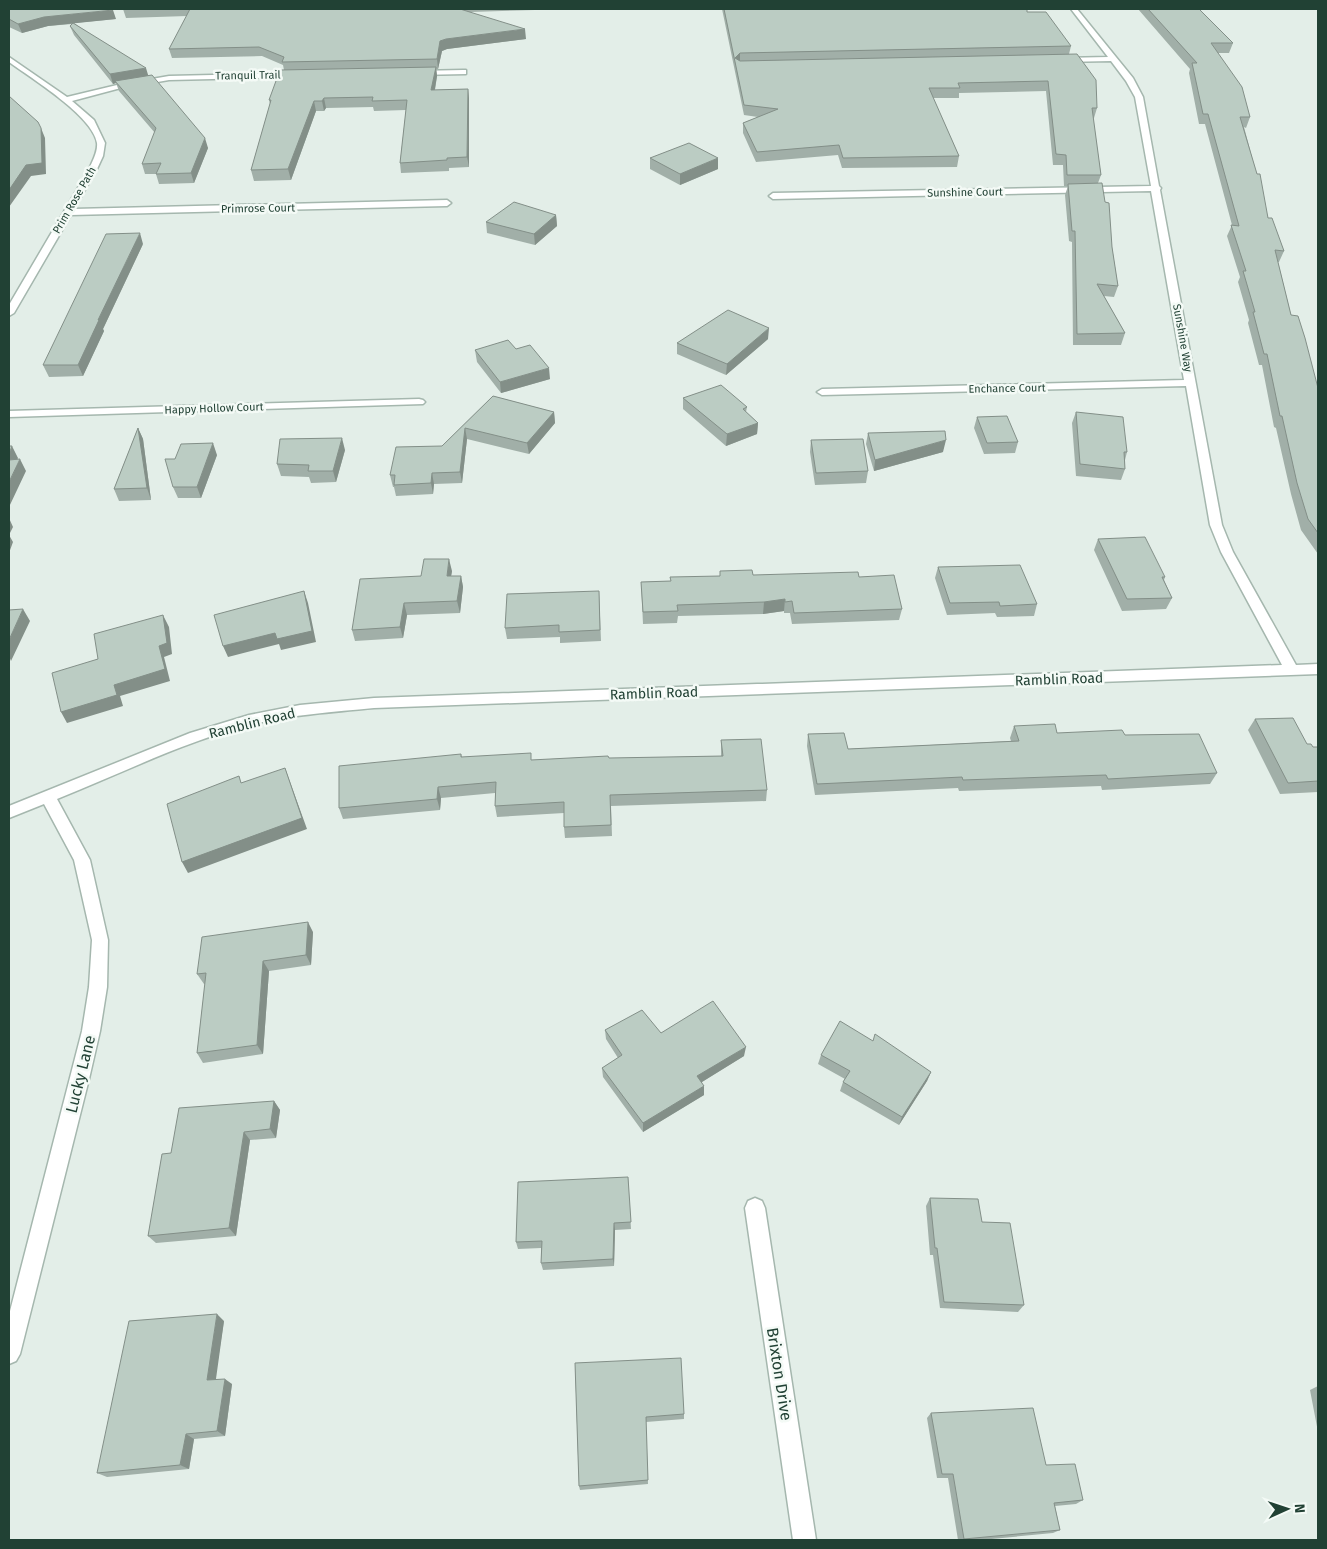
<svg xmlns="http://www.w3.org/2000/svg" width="1327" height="1549" font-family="'Fira Sans',sans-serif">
	<rect width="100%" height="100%" fill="#e3eee8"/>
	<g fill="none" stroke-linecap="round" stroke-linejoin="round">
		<g stroke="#a5b7ae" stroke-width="3">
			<path id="minor" d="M1071,9H1077L1133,78L1143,97L1159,186L1161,188L1160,190L1222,525L1233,552L1296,665L1318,664V674L374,708C332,712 290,715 249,725C183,742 120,774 57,799L90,860L108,940L107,987L100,1031L89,1079L20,1354L16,1361L9,1364V1315L82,1031L89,987L92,940L74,860L44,804L9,818V806L190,733L249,715L300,705L374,698L1282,665L1221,552L1210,525L1186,386L822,395L817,392L822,389L1184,380L1151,191L773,199L769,196L773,193L1151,186L1135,97L1126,81L1111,61L1062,62L1058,60L1062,58L1108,57Z
				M9,57L67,97L117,85L169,76L297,73L301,75L297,77L169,80L117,89L72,101L94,120L105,143L103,156L97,169L74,209L447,200L451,203L447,206L71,215L14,313L9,316V305L89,169C92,162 98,152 97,143C93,116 31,78 9,62Z
				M463,70H466V74L417,75L413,73L417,71Z
				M419,399L423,400L425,402L423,404L9,417V411Z
				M755,1198L762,1201L765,1208L816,1540H793L745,1208L748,1201Z"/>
		</g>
		<use href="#minor" fill="#fff" fill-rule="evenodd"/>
	</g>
	<path fill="#a1afa8" d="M9,9L116,19L74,23L148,75L208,148L194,183L159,184L156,174H145L142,164L155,133L119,91L116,83L113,84L74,35L70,26L72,24L48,26L22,33L9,27Z
		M123,9H570L470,12L526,39L447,49L442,51L438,69H436L437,76L435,90L468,89L469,99V167L449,168V171L401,173L400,163L406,110L374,111L373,107L326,108L324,111H316L291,180L254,181L251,170L270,104L269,100L284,70L283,65L262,56L172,58L169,49L187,16L126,18Z
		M722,9H1027V12L1071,46L1069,54L1097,108L1094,118H1093L1101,175L1098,183L1112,247L1118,286L1114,297L1104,296L1125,333L1121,345H1073L1072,242L1069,241L1065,195L1068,186H1064L1063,165H1053L1046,91L959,93V98H933L959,156L957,167L842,168L838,155L756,162L743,133V123L758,117L744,115Z
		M1138,9H1199L1233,43L1229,53H1217L1250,117L1246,128L1244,127L1268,218L1284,251L1279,262H1278L1291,315L1318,388V554L1301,530L1291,494L1276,428L1274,427L1262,365H1259L1248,323L1249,320L1238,282L1240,277L1227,236L1232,225L1205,124H1199L1189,73L1190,69Z
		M650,158L718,169L680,185L650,169Z
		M556,215L557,226L535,245L487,233L486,222Z
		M143,244L103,329L104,331L83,376L49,377L43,365Z
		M768,339L726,375L677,354V343Z
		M516,349L550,379L501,393L477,362L475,350Z
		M493,396L554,412L555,423L529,454L467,439L462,483L434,484L433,494L396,496L394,487H393L390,475L442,446Z
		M683,398L747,407L746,412L758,423L757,434L726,446L683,409Z
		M1076,412L1127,452L1125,460V469L1121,480L1076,476L1072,423Z
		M977,417L1018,442L1015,453L984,454L974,428Z
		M138,428L143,439L151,500L119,501L114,489Z
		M868,433L943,452L874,471L866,444Z
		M811,440L868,471L866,483L815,485L810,452Z
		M345,450L336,482L311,483L309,477L281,476L277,464Z
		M217,455L201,498H178L173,487L175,459Z
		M1098,539L1165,577L1164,580L1172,598L1166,609L1122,611L1094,550Z
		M938,567L1037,604L1034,616L997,617L995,613L947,615L935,578Z
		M452,571L451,576H461L463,587L460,613L407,615L403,638L355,641L352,630L421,576Z
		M720,571L753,575L859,577L902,609L899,620L792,624L790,613H784V611L763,614L678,616L677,623L643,624L641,582L670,581L720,576Z
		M599,591L601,641L560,643V637L507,639L505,628Z
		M1255,719L1313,747H1318V792L1280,794L1248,730Z
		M1014,726L1057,733L1125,735L1217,773L1210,784L1102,790L1101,786L959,791L958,788L815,795L807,746L808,734L848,749L1011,741L1010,738Z
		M721,740L767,790L766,801L611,806L612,836L565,838L564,827V813L497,817L495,806V793L441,798L440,810L343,819L339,808L461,754L462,757L531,760L721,756Z
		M313,932L311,965L269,971L263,1054L203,1063L197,1053L205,984H204L197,974Z
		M605,1030L661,1033L744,1056L702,1082L704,1095L643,1132L603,1077L602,1068L618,1058L606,1039Z
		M821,1055L931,1072L927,1081L899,1125L840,1091L843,1082L845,1079L818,1064Z
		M274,1101L280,1110L276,1138L250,1140L236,1236L156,1243L148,1236L171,1153Z
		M628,1177L631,1229L615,1230L614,1266L543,1270L541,1263V1248L518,1249L516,1242Z
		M930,1198L982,1222L1024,1305L1018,1312L940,1308L933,1255H930L926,1206Z
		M224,1321L215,1379L232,1384L225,1436L194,1439L189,1469L107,1477L97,1473Z
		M575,1363L684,1414V1419L646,1422L648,1484L580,1490L579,1486Z
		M1318,1386V1432L1310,1390Z
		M931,1413L1046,1465L1083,1500L1076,1504L1055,1506L1060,1530L1053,1533L981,1540H958L948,1478H937L927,1418Z"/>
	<path fill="#838f88" d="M113,10L116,19L48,26L22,33L18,24L44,17Z
		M525,29L526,39L447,49L442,51L438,69L437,59L440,41L446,39Z
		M740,53V63L735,58Z
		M436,67L437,76L433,100L431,90Z
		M146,68L149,78L115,81L116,83L113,84L110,74Z
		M468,89L469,99V167L467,157Z
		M324,98L326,108L324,111L322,101Z
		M314,101L316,111L291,180L288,169Z
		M41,128L45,138L46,174L31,176L9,207V190Z
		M205,138L208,148L194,183L191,173Z
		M718,158V169L680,185V174Z
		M556,215L557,226L535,245L534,234Z
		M140,233L143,244L103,329L104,331L83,376L78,365L98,320Z
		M769,328L768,339L726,375L727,364Z
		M549,368L550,379L501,393L500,382Z
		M554,412L555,423L529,454L527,443Z
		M758,423L757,434L726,446L727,434Z
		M138,428L143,439L151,500L147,488Z
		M465,428L467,439L462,483L460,472Z
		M342,438L345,450L336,482L333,471Z
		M946,440L943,452L874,471L875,460Z
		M213,443L217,455L201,498L197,487Z
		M12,446L18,458L12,471L9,465V454Z
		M20,459L26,471L9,507V482Z
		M432,473L434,484L433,494L431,483Z
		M9,518L13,527L9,535L13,542L9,553Z
		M449,559L452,571L449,588L447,576Z
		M461,576L463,587L460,613L457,601Z
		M304,591L308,603L316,642L281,650L279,644L228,657L223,646Z
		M785,599L784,611L763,614L764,602Z
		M404,603L407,615L403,638L400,627Z
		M23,609L30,621L11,661L9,656V640Z
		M163,615L169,627L172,654L164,657L170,681L120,696L123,706L67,723L61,712L159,646Z
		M285,768L307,829L188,873L182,862Z
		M438,787L441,798L440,810L437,799Z
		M308,922L313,932L311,965L306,955Z
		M263,961L269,971L263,1054L257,1045Z
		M746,1047L744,1056L697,1085V1076Z
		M931,1072L927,1081L899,1125L902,1117Z
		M704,1086V1095L643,1132V1123Z
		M274,1101L280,1110L276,1138L270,1129Z
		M244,1132L250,1140L236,1236L229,1228Z
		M614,1223L615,1230L614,1266L613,1259Z
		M217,1314L224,1321L215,1386L207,1380Z
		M225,1379L232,1384L225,1436L217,1431Z
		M186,1434L194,1439L189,1469L180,1465Z"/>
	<path fill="#bbccc3" stroke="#838f88" d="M9,9H112L113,10L44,17L18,24L9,19Z
		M190,9H460L525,29L446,39L440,41L437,59L282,62L284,57L259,47L169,49Z
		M724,9H1027V12H1046L1071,46L740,53L735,58L740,61L1077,54L1096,80L1097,108H1092L1101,175H1067L1066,155L1056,154L1048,81L958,83L960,88H929L959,156L843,158L839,145L757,152L743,123L778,109L744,105Z
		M1148,9H1199L1233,43H1211L1242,87L1250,117H1240L1257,174H1260L1268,218H1272L1284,251L1275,250L1291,315L1298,316L1305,338L1318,388V533L1308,519L1297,483L1282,416H1280L1267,354H1264L1253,312H1255L1243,271H1246L1231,225L1239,226L1208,114H1203L1192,63H1197Z
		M73,23L146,68L110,74L70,26Z
		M436,67L431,90L468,89L467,157L447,158V160L400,163L407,100L372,101L373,97L324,98L322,101H314L288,169L251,170L271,100H269L280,70Z
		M152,75L205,138L191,173L156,174L161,163L142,164L156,128L115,81Z
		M9,96L38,122L41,128L42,163L26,165L9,190Z
		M689,143L718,158L680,174L650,158Z
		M1102,183L1105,202L1109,203L1112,247L1118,286L1097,284L1125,333L1077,334L1075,231H1072L1068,184Z
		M514,202L556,215L534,234L486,222Z
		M140,233L98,320H99L78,365H43L106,234Z
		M728,310L769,328L727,364L677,343Z
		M508,340L516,349L530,345L549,368L500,382L475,350Z
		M721,385L747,407L743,409L758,423L727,434L683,398Z
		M493,396L554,412L527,443L465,428L460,472L432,473L431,483L394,485L395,475H390L396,447L442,446Z
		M1076,412L1123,417L1127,452H1124L1125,469L1080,464Z
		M1007,416L1018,442L987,443L977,417Z
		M138,428L147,488L114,489Z
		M945,431L946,440L875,460L868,433Z
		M342,438L333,471H308L309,465L277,464L280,439Z
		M863,439L868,471L816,473L811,440Z
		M213,443L197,487H173L165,459H175L181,444Z
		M9,446H12L9,454Z
		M20,459L9,482V460Z
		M1145,537L1165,577H1162L1172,598L1127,599L1098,539Z
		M424,559H449L447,576H461L457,601L404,603L400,627L352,630L360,579L421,576Z
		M1020,565L1037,604L1000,606L999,602L950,603L938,567Z
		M752,570L753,575L858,572L859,577L894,575L902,609L794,613L792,601L785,602V599L764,602L677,605L678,611L643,612L641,582L671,581L670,577L720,576V571Z
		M304,591L312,631L277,639L275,633L223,646L214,615Z
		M599,591L600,630L559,632V625L505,628L507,594Z
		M23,609L9,640V610Z
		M163,615L167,643L159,646L165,669L114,685L117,695L61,712L52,673L98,659L94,634Z
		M1293,718L1307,744H1311L1313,747H1318V781L1288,783L1255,719Z
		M1055,724L1057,733L1122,730L1125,735L1199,734L1217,773L1108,779L1106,775L963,780L962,777L817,784L808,734L844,733L848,749L1019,741L1014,726Z
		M761,739L767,790L610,795L611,825L564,827V802L495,806L496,782L438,787L437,799L339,808V766L461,754V757L531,753V760L608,756L609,758L723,756L721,740Z
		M285,768L302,818L182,862L167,804L239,776L241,783Z
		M308,922L306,955L263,961L257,1045L197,1053L206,973L197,974L202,937Z
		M713,1001L746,1047L697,1076L704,1086L643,1123L602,1068L622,1055L605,1030L642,1010L661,1033Z
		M840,1021L873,1041L875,1034L931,1072L902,1117L843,1082L850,1071L821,1055Z
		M274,1101L270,1129L244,1132L229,1228L148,1236L162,1154L171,1153L179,1108Z
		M628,1177L631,1222L614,1223L613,1259L541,1263L542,1241L516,1242L518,1182Z
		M930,1198L978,1199L982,1222L1010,1223L1024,1305L944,1302L937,1248H935Z
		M217,1314L207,1380L225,1379L217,1431L186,1434L180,1465L97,1473L129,1321Z
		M681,1358L684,1414L646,1417L648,1480L579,1486L575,1363Z
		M1033,1408L1046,1465L1075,1464L1083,1500L1054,1503L1060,1530L964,1539L953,1474H942L931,1413Z"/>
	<g text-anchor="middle" stroke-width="5" stroke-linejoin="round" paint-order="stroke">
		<g font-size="11" fill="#214134" stroke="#f4faf6">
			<text transform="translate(248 75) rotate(-1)" y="4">Tranquil Trail</text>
			<text transform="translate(965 192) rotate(-1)" y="4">Sunshine Court</text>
			<text transform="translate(74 200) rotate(-60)" y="4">Prim Rose Path</text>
			<text transform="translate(258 208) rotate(-1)" y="4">Primrose Court</text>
			<text transform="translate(1183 338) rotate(80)" y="4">Sunshine Way</text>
			<text transform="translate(1007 388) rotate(-1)" y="4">Enchance Court</text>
			<text transform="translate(214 408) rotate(-2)" y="4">Happy Hollow Court</text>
		</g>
		<g font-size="14" fill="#214134" stroke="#f4faf6">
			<text transform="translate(1059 679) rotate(-2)" y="5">Ramblin Road</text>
			<text transform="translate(654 693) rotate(-2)" y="5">Ramblin Road</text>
			<text transform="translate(252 723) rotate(-14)" y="5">Ramblin Road</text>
		</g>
		<g font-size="16" fill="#214134" stroke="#f4faf6">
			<text transform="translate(80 1074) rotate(-76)" y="6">Lucky Lane</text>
			<text transform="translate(780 1374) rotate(81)" y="6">Brixton Drive</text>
		</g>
	</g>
	<rect width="1327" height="1549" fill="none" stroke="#214134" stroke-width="20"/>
	<g transform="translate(1287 1509) rotate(87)" stroke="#f4faf6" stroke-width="4" paint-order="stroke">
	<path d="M0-4L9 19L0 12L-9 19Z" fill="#214134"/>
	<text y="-8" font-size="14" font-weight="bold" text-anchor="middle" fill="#214134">N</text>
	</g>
</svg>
